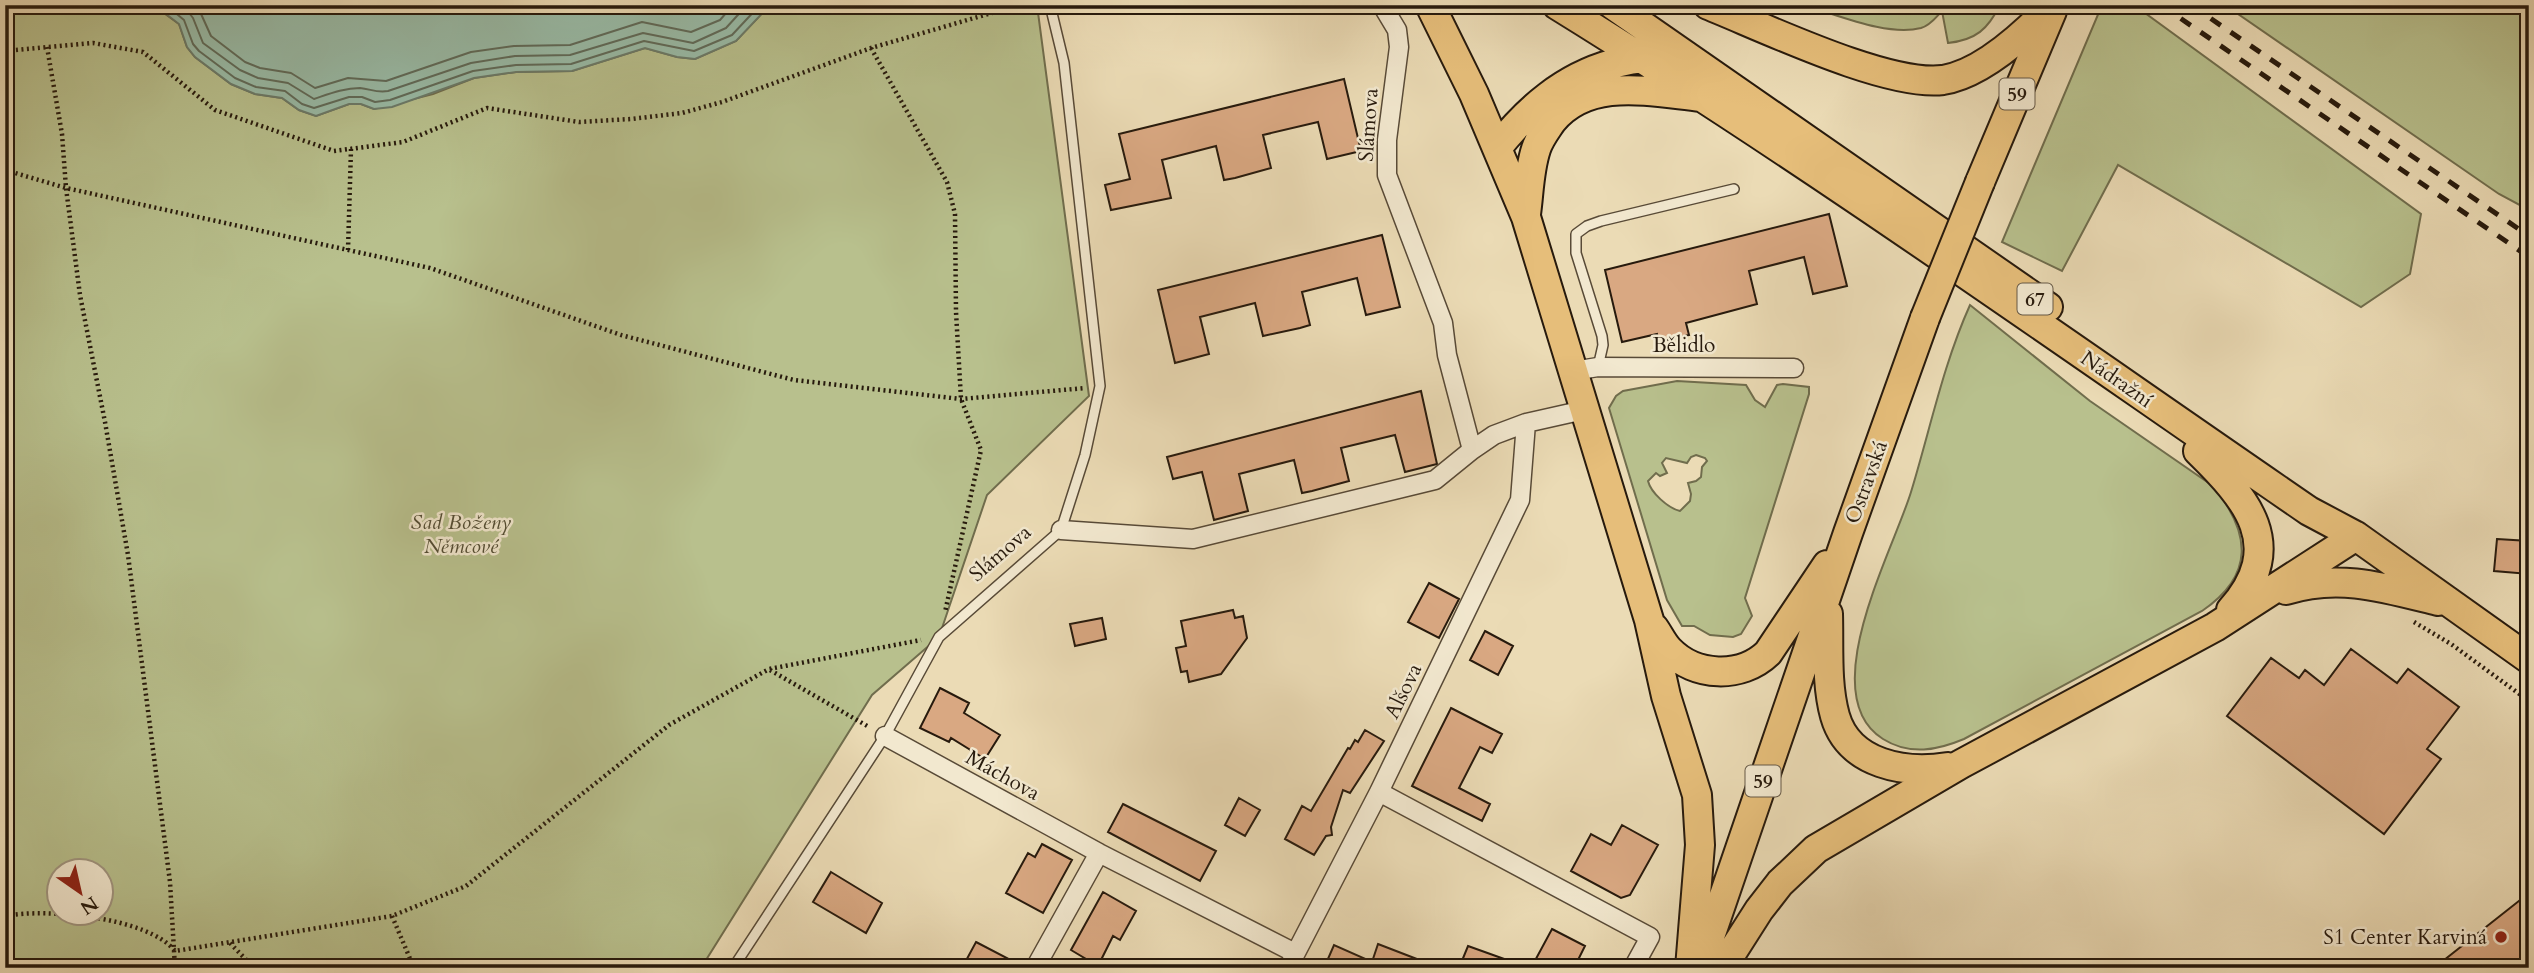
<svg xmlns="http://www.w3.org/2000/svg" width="2534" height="973" font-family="Cardo,serif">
	<rect width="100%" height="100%" fill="#ebdbb5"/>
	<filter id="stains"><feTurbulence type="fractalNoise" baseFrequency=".00286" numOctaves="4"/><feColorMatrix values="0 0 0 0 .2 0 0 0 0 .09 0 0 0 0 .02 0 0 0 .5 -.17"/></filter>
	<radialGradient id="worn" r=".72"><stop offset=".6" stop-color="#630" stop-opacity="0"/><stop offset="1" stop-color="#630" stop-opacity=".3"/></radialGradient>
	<path fill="#b8c08d" stroke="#706d4d" stroke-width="2" fill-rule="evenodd" d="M5,5H123V8L134,12L161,11L179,24L187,47L195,57L231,84L255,94L282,98L299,110L316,116L349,104H361L374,109L433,94L474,78L516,72L572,71L645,48L677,57L695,59L736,41L770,5H1037L1089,396L987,495L939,637L872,695L701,968H5ZM60,872H102V914H60Z
		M1803,5H2000C1988,29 1976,40 1948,43L1942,11C1936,17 1931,25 1921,28C1887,37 1836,14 1803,5Z
		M2102,5H2134L2421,214L2410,274L2361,307L2118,165L2062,271L2002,242Z
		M2225,5H2529V210L2499,194Z
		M1970,305L2090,401L2213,486C2251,533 2255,575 2202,611L1964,739C1938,750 1910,756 1883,739C1813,695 1893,551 1911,492C1930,430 1943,365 1970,305Z
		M1677,381L1746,385L1755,400L1765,407L1777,385L1783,384L1809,387V394L1745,598L1752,616L1741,634L1733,637L1710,635L1694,626H1682L1667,600L1609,408L1616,396L1623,391ZM1696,455L1705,458L1707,461L1702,467L1701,477L1696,481L1688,483L1691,494L1690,501L1680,511C1668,508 1651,493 1648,481L1656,473L1660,476L1667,473L1662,463L1666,458L1687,463L1691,457Z"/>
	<path fill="#99bca8" stroke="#6b7b6a" stroke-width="2" d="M123,5H770L736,41L695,59L677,57L645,48L572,71L516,72L474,78L392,107L374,109L361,104H349L316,116L299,110L282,98L255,94L231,84L195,57L187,47L179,24L162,11L126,12Z"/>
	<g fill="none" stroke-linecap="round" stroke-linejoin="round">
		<path stroke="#606b5a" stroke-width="2" d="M166,5L184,20L193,44L199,51L235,78L256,87L285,91L302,104L314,108L349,97H362L375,102L390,100L473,71L516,65L571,64L644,41L694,51L732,35L760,5
			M183,5L193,18L203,43L240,70L258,78L288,83L314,99C329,94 344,88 360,88C371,89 376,93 388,91L471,63L515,56L570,55L643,33L693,43L726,28L747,5
			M197,5L211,36L245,62L260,68L291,73L315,88L348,78L386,81L471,52L514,46L570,45L642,22L691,32L720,20L733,5"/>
	</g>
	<path fill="#d9a882" stroke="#271a0d" stroke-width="2" d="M1344,79L1361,151L1327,159L1318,122L1263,135L1271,168L1235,178L1224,180L1216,146L1162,160L1171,198L1111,210L1105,185L1130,179L1119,134Z
		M1829,214L1847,286L1813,294L1804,257L1749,271L1757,304L1686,323L1689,335L1659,342L1657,334L1622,342L1605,270Z
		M1382,235L1400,307L1366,315L1357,278L1302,292L1310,325L1300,328L1263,336L1255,303L1200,317L1209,354L1175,363L1158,290Z
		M1421,391L1437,464L1405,472L1395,435L1341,448L1349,481L1312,491L1302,493L1294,460L1239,474L1248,511L1214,520L1202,472L1173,479L1167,457Z
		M2497,539L2529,541V574L2494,571Z
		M1429,583L1459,599L1439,638L1408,622Z
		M1233,610L1235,618L1243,616L1247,638L1221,674L1189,682L1187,671L1181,672L1176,648L1186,646L1181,621Z
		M1102,618L1106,639L1075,646L1070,624Z
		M1485,631L1513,646L1498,675L1470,660Z
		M2351,649L2397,683L2408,669L2459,707L2427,749L2441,759L2384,834L2227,716L2271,658L2299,678L2305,670L2324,685Z
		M940,688L969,703L964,713L1000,735L985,759L951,738L949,742L920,728Z
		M1451,708L1502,734L1492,753L1480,747L1459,788L1490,804L1482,821L1412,786Z
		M1365,730L1384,741L1350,793L1343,790L1331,827L1332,835L1326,836L1314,855L1285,839L1302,806L1311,811L1348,748L1350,749L1355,740L1358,742Z
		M1239,798L1260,810L1245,836L1225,825Z
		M1123,804L1216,851L1200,881L1108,832Z
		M1622,825L1658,845L1630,895L1621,898L1571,871L1591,834L1611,845Z
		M1042,844L1072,860L1043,913L1006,893L1028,853L1035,857Z
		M831,872L882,903L866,933L813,902Z
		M1103,892L1136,911L1120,940L1113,936L1098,966L1071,950Z
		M2529,893V968H2434Z
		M1552,929L1585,946L1574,968H1531Z
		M976,942L1024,967V968H962Z
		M1378,944L1435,966V968H1324L1334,945L1372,962Z
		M1468,946L1521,965V968H1459Z"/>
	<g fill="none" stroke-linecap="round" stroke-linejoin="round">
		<g stroke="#584a37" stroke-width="12">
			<path id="lane" d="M1598,367L1603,345L1602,336L1576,253V234L1587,226L1601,221L1734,189
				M733,968L885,736L939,637L1061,530L1085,455L1100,386L1064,63L1050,5"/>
		</g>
		<g stroke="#584a37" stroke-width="21">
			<path id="street" d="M1382,5L1397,30L1399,47L1387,140V175L1443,323L1447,355L1472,450
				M1573,371L1598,367L1794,368
				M1061,530L1193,539L1435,480L1472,450L1494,435L1526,423L1584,410
				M885,736L1099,853L1295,953
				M1379,792L1650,937L1633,968
				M1035,968L1099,853
				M1288,968L1379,792L1520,500L1526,423"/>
		</g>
		<g stroke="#271a0d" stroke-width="32">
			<path id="primary" d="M1430,5L1474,94L1526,217L1649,620L1666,696L1697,795L1700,845L1690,968
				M1557,5C1814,164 2060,340 2309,511L2356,536L2529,659
				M1613,5L2048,307
				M1708,5C1763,27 1887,87 1943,80C1982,74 2026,33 2053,5
				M1497,148C1528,109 1563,78 1612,64C1624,61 1638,57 1650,59
				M1980,182L2052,11
				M1526,214C1529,193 1529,170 1536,149C1539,139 1546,130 1552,121C1589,76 1651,92 1701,97
				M2198,451C2247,499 2288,546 2231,610
				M2286,590C2339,573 2386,588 2438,601
				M1828,614C1829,647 1826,684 1835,716C1849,765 1906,774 1948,767
				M1654,628C1659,635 1663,644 1669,650C1695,677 1741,679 1768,653L1827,565
				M1702,960L1848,533L1925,318
				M1722,968L1759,910L1780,883L1816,849L1961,764L2215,627L2356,536"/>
		</g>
		<path stroke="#271a0d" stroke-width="4.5" stroke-dasharray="2 3.5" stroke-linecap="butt" d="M47,47L62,134L66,188L80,295L105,422L128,555L170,882L175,968
			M871,48L947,182L955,214L956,312L961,399L981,450L945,612
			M5,51L93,43L143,52L215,110L334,151L403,142L487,108L579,122L631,119L682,113L722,102L871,48L1019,5
			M5,170L66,188L430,268L621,335L794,380L961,399L1085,388
			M348,250L351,149
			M2414,622L2451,644L2529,701
			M770,670L869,727
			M5,916C46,908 148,917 175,951L392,916L466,886L669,725L769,669L921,640
			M392,916L414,968
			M230,943L254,968"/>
		<use href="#lane" stroke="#f2e8cf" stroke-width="9"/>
		<use href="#street" stroke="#f2e8cf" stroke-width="18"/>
		<use href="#primary" stroke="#e6be7a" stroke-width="28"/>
		<path stroke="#271a0d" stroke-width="5" stroke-dasharray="12 12" stroke-linecap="butt" d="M2161,5L2529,257
			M2191,5L2529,236"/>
		<g stroke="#271a0d" stroke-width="32" stroke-linecap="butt">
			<path id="primary-bridge" d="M1925,318L1980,182"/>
		</g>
		<use href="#primary-bridge" stroke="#e6be7a" stroke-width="28"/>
	</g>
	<circle fill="#8f2418" stroke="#f2e8cf" stroke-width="2.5" cx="2501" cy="937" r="7"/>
	<g text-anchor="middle" stroke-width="5" stroke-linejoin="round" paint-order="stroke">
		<g fill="#f2e8cf" stroke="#645847" stroke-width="2">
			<rect x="1999.5" y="78.5" width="35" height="31" rx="5"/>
			<rect x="2017.5" y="283.5" width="35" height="31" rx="5"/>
			<rect x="1745.5" y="765.5" width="35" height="31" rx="5"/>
		</g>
		<g font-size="19" font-weight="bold" fill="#271a0d">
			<text x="2017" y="101">59</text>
			<text x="2035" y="306">67</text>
			<text x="1763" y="788">59</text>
		</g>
		<g font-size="21" fill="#271a0d" stroke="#f2e8cf">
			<text transform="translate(1368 125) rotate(-86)" y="7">Slámova</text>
			<text x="1684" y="352">Bělidlo</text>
			<text transform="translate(2117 379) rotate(35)" y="7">Nádražní</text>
			<text transform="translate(1866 482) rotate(-70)" y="7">Ostravská</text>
			<text transform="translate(1000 553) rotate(-41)" y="7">Slámova</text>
			<text transform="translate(1403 691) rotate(-64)" y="7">Alšova</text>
			<text transform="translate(1003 775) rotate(29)" y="7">Máchova</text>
		</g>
		<g font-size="21" font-style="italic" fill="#524c33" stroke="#f2e8cf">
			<text x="461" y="529">Sad Boženy<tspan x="461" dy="24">Němcové</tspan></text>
		</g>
		<g font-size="21" fill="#271a0d" stroke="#f2e8cf" text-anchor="end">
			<text x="2487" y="944">S1 Center Karviná</text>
		</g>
	</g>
	<rect width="2534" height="973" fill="none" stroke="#ebdbb5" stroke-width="28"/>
	<rect x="7" y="7" width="2520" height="959" fill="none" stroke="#271a0d" stroke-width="3.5"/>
	<rect x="14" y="14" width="2506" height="945" fill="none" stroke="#271a0d" stroke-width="2"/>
	<g transform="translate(80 892) rotate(146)"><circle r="33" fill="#f2e8cf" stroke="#a19681" stroke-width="2"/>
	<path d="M0-5L12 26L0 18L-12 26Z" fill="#8f2418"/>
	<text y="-10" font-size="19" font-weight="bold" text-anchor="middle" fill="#271a0d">N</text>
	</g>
	<rect width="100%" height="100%" filter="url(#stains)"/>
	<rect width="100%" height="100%" fill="url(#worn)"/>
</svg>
